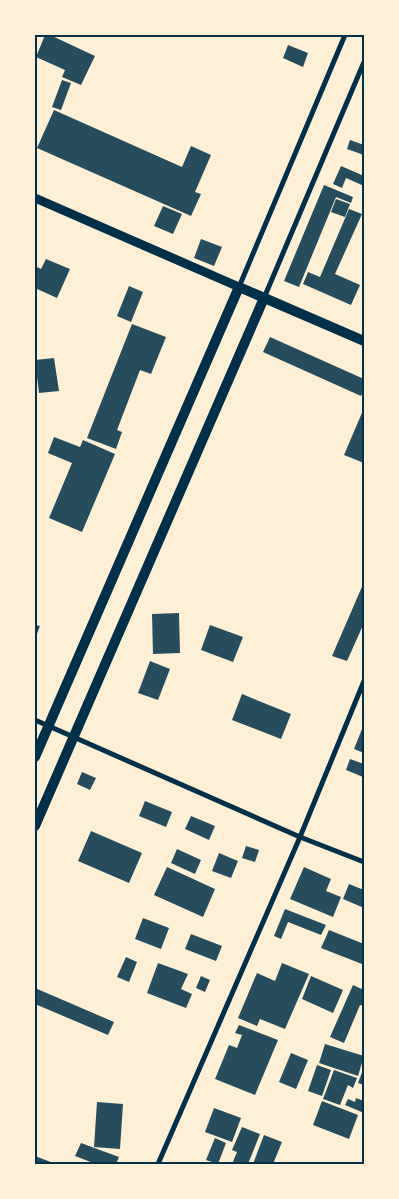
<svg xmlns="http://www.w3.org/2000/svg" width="399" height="1199" font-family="Arial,sans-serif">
	<rect width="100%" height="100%" fill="#fdf0d5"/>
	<path fill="#264d5e" d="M45,35H50L95,56L81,85L62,77L65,70L36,57Z
		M288,45L308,53L303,67L283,58Z
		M62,80L71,83L61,110L52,107Z
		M54,110L182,167L191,146L211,155L195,192L201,194L191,216L37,148Z
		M350,140L364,145V155L347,149Z
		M341,166L364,176V186L346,178L342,188L333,184Z
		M324,185L353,197L351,203L336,197L299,287L284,281Z
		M336,199L350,204L345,217L331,212Z
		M163,206L182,214L173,234L154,226Z
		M349,209L362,214L335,274L360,285L351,305L303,284L308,272L320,277Z
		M201,239L222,247L214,266L194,258Z
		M46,259L70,269L57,298L35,288V266L41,269Z
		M129,286L143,292L131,322L117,316Z
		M132,324L166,337L151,374L140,370L117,430L122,432L116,449L87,438Z
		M270,337L364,379V389L361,396L263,352Z
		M54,358L59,391L39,393L35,360Z
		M364,408V463L344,455Z
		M54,437L80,447L83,440L115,454L82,532L49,518L72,463L48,453Z
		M364,582V623L347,661L332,656Z
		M179,613L180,653L153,654L152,614Z
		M35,625L40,626L35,639Z
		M210,625L243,637L233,662L201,650Z
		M150,661L170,669L158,700L138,693Z
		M242,694L291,714L281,739L232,720Z
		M364,724V753L354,749Z
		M350,759L364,764L363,777L346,770Z
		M82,772L96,778L90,790L77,784Z
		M145,801L172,812L166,827L139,816Z
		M191,816L215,826L209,840L185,829Z
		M91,831L142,853L129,883L78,861Z
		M246,846L259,850L255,862L242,858Z
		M177,849L201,860L195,874L171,863Z
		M219,853L238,861L231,878L212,871Z
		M167,867L215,889L203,917L154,895Z
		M304,867L331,879L326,891L341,897L333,917L290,899Z
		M349,884L364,890V908L343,899Z
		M285,909L326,925L321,935L288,922L281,939L274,936Z
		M143,918L169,928L161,949L135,939Z
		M329,930L364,944L362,964L321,948Z
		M191,934L222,946L216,961L185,949Z
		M126,957L137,962L129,982L117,977Z
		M158,963L188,974L181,989L192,994L186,1008L147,993Z
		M282,963L309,974L285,1029L260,1019L257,1026L238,1018L257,973L275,981Z
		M201,976L210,980L205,992L196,988Z
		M311,976L343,990L333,1013L302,999Z
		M353,985L364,990V1006L360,1005L344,1043L330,1037Z
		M35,988L114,1022L108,1035L35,1004Z
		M239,1025L278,1040L255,1095L215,1079L229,1045L237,1048L242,1035L235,1033Z
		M325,1044L364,1056L358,1076L319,1063Z
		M291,1053L308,1060L296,1089L279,1082Z
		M317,1065L331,1070L322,1096L308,1091Z
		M364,1067V1085L358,1083Z
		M334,1070L357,1078L353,1088L348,1085L340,1105L323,1099Z
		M356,1098L364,1101V1113L345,1105L348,1099L355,1102Z
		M322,1101L358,1115L349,1139L313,1125Z
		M97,1102L123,1104L120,1149L94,1147Z
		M214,1108L241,1118L232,1142L205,1132Z
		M242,1127L260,1134L248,1164H232L237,1152L232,1150Z
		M264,1135L282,1142L273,1164H253Z
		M215,1138L226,1143L218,1164L206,1160Z
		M81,1143L119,1157L116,1164H96L75,1156Z
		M35,1156L56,1164H35Z"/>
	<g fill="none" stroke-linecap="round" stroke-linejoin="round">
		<path stroke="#003049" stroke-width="5" d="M239,287L345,35
			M264,298L364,62
			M35,720L300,837L364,862
			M158,1164L300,837L364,681"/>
		<path stroke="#003049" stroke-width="9" d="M35,198L239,287"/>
		<path stroke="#003049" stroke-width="10" d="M35,757L239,287L364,341
			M35,826L264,298"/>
	</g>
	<rect width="399" height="1199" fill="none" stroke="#fdf0d5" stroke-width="72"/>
	<rect x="36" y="36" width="327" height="1127" fill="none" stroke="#003049" stroke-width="2"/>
</svg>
